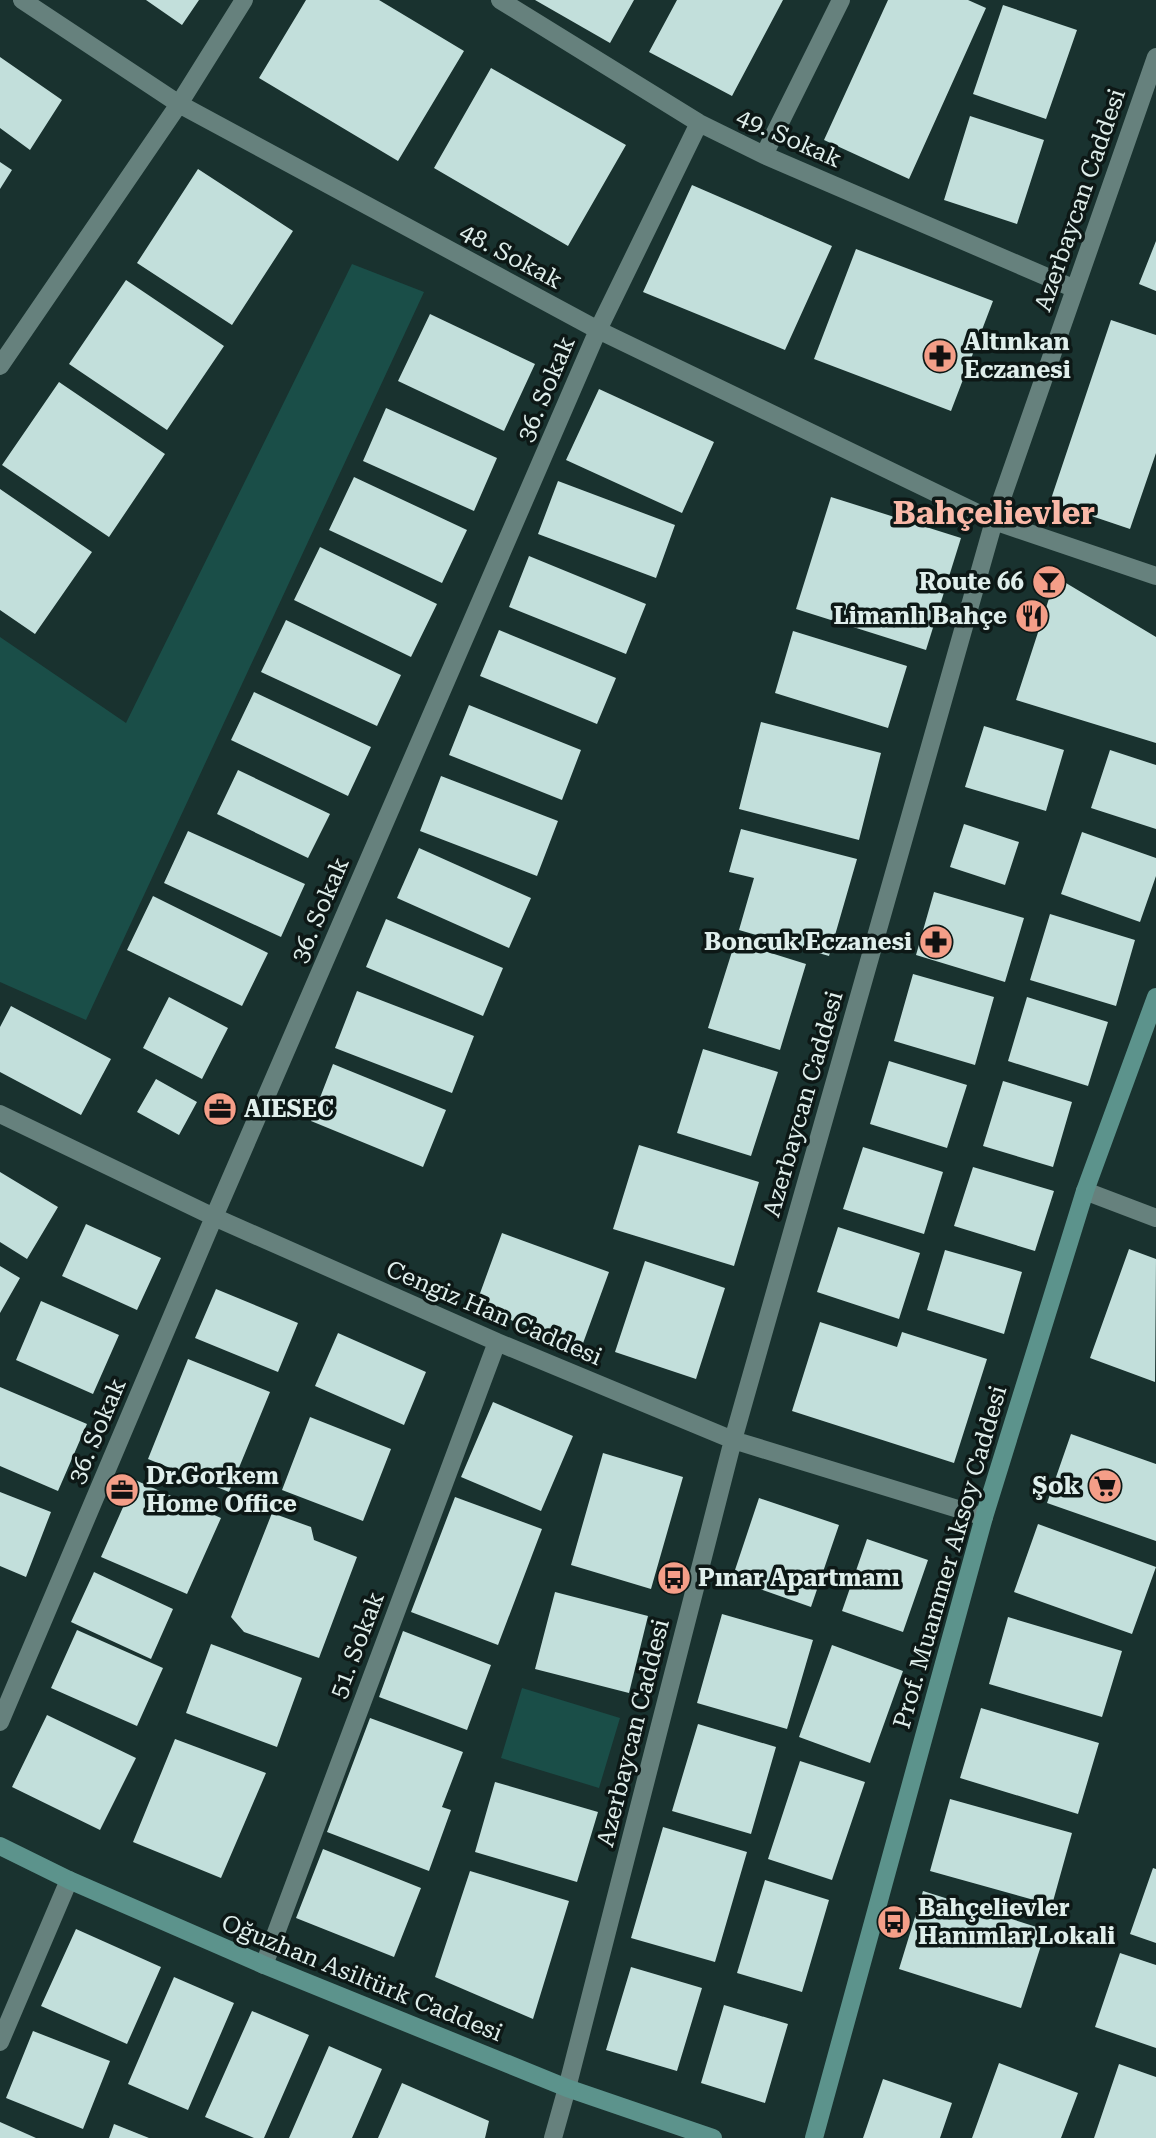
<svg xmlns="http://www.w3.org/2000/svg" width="1156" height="2138" font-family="'Roboto Serif',serif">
	<rect width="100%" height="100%" fill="#19322f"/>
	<path fill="#1a4e48" d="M352,264L424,292L86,1020L0,982V637L126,723Z
		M522,1688L620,1718L599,1788L501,1758Z"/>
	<path fill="#c2dfdb" d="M146,0H199L182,25Z
		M306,0H379L464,51L398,161L259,78Z
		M535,0H634L610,43Z
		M677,0H783L732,96L649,52Z
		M888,0H968L986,8L909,179L824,140Z
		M1003,5L1077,30L1046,119L973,94Z
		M0,57L62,100L30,150L0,128Z
		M491,68L626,145L568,246L434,168Z
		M970,116L1044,140L1017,224L944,200Z
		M0,162L12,170L0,189Z
		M198,169L293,231L232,325L137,263Z
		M692,185L832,246L785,350L643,292Z
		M1156,241V291L1139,284Z
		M856,249L993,301L951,411L814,359Z
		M126,280L224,346L167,430L69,364Z
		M430,314L535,364L504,431L398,381Z
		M1111,320L1156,335V453L1130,529L1050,502Z
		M59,382L165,454L109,537L2,465Z
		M599,389L714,442L682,513L566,460Z
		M386,408L497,458L474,511L363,461Z
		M354,477L467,530L442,583L329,530Z
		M558,481L675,525L656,578L538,534Z
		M0,489L92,552L35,634L0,610Z
		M831,497L961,538L926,650L796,609Z
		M320,547L437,604L411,657L294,600Z
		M529,556L646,604L626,654L509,607Z
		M1056,577L1156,637V743L1016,700Z
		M286,620L401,675L377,726L261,672Z
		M499,630L616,678L597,724L480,676Z
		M793,631L907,666L888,728L775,693Z
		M254,692L371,747L348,796L231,740Z
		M469,705L581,750L562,800L449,755Z
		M761,722L881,753L859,840L739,809Z
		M984,726L1064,750L1046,811L965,787Z
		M1110,750L1156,765V829L1091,808Z
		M238,770L330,814L308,858L217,814Z
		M441,776L558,821L537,876L420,831Z
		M964,824L1019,842L1005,885L950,867Z
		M741,829L857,859L829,956L739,930L754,878L729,872Z
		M188,831L305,884L281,937L164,883Z
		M1082,832L1156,858V876L1140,922L1061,894Z
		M419,848L531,898L509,948L397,898Z
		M934,892L1024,918L1005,982L916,955Z
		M153,896L268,953L242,1006L127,950Z
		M1050,914L1135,940L1116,1006L1030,980Z
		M386,919L503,968L483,1016L366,967Z
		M735,942L806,964L780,1050L708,1028Z
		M913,974L994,997L975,1065L894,1041Z
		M357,991L474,1036L452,1093L335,1048Z
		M169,997L228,1028L202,1079L143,1048Z
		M1027,997L1108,1022L1088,1086L1008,1061Z
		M11,1006L111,1059L81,1115L0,1072V1027Z
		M703,1049L778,1072L751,1156L677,1133Z
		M889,1061L967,1085L947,1148L870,1124Z
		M333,1064L446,1110L423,1167L311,1121Z
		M156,1079L197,1102L179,1135L137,1112Z
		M1003,1081L1072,1102L1053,1167L983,1146Z
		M639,1145L759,1182L734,1266L613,1229Z
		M863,1147L943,1172L924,1234L843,1209Z
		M973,1167L1054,1191L1035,1251L954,1226Z
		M0,1172L58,1207L27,1259L0,1242Z
		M86,1224L161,1258L137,1310L62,1276Z
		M838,1227L920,1253L899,1319L817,1292Z
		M502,1233L609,1272L582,1346L475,1307Z
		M1129,1249L1156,1259L1155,1382L1090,1358Z
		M945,1250L1022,1272L1004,1334L927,1310Z
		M645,1261L725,1288L696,1379L615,1352Z
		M0,1266L20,1278L0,1313Z
		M216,1289L298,1323L278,1372L195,1338Z
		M41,1301L119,1335L93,1394L16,1360Z
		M820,1322L897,1347L902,1332L987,1359L954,1463L792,1411Z
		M338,1333L426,1372L404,1425L315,1386Z
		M188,1359L270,1392L229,1492L148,1459Z
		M0,1387L87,1424L58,1491L0,1466Z
		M493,1402L573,1436L541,1511L461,1477Z
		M310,1417L391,1449L363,1521L282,1490Z
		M1071,1434L1156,1464V1541L1047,1503Z
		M603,1453L683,1477L651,1589L571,1565Z
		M135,1480L221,1518L187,1594L101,1557Z
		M0,1492L51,1512L26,1577L0,1566Z
		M455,1497L542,1529L498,1645L411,1612Z
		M759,1498L839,1525L811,1607L732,1579Z
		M272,1513L311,1527L314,1540L357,1557L319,1658L244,1632L231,1617Z
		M1038,1524L1156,1567L1132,1634L1014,1592Z
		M867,1539L928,1560L903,1632L842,1611Z
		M94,1572L173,1609L151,1659L71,1622Z
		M555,1592L648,1616L629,1693L535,1669Z
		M722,1614L813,1640L787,1729L697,1703Z
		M1008,1617L1122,1651L1102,1717L989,1684Z
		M77,1630L163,1668L137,1726L51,1688Z
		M403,1631L491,1665L467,1730L379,1697Z
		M211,1644L302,1678L277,1747L186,1713Z
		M832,1645L903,1671L870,1763L799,1737Z
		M981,1708L1099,1743L1078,1814L960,1778Z
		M47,1715L136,1758L100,1830L12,1787Z
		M370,1718L463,1752L442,1807L451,1810L429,1871L327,1832Z
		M698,1724L776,1747L751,1834L672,1811Z
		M175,1739L266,1773L221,1878L133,1842Z
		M800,1761L865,1782L832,1880L768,1859Z
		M495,1782L598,1812L577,1882L475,1852Z
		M950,1799L1072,1833L1052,1905L930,1871Z
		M663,1827L747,1852L715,1962L631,1938Z
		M323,1849L421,1888L394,1957L296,1918Z
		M1153,1868L1156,1869V1943L1130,1934Z
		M470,1871L569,1901L533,2019L435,1977Z
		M765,1880L829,1900L802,1992L737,1973Z
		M923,1891L1046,1930L1021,2008L899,1969Z
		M76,1929L161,1967L127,2044L41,2006Z
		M1120,1953L1156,1965V2048L1095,2027Z
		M631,1967L702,1988L677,2071L606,2050Z
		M174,1977L234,2003L188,2110L128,2084Z
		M724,2005L788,2024L765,2103L701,2083Z
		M252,2011L309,2035L264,2138H254L205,2117Z
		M33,2031L110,2061L83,2129L6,2098Z
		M329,2046L382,2069L352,2138H289Z
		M999,2063L1078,2093L1061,2138H972Z
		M1119,2064L1156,2077V2138H1094Z
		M883,2079L952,2103L940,2138H863Z
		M402,2083L489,2121L485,2138H378Z
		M0,2122L36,2138H0Z
		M114,2124L149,2138H109Z"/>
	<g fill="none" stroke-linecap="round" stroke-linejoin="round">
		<path stroke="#66817d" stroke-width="18" d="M22,0L179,104L598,330L994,521L1156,576
			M500,0L699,123L764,155L1075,289
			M764,155L841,0
			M0,366L179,104L244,0
			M0,1114L214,1217L497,1342L733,1440L984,1517
			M1085,1191L1156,1218
			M0,1722L214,1217L598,330L699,123
			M264,1965L497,1342
			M0,2042L69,1880
			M553,2138L567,2088L733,1440L994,521L1156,57"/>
		<path stroke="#5c938c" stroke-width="18" d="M0,1846L69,1880L264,1965L567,2088L713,2138
			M814,2138L984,1517L1085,1191L1156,997"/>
	</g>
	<defs>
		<g id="pharmacy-disc" transform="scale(1.75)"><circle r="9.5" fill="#f49e88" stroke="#0d1816"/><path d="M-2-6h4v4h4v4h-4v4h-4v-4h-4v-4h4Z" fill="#111"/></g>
		<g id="bar-disc" transform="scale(1.75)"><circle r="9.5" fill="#f49e88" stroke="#0d1816"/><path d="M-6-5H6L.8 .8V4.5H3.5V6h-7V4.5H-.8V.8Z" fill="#111"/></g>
		<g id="restaurant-disc" transform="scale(1.75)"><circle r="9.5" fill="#f49e88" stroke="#0d1816"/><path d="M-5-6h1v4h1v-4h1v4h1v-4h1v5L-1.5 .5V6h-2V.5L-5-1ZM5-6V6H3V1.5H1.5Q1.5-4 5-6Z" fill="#111"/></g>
		<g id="office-disc" transform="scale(1.75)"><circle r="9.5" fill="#f49e88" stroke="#0d1816"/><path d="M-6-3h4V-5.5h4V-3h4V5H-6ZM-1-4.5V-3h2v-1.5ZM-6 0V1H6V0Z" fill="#111"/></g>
		<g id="supermarket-disc" transform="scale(1.75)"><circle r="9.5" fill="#f49e88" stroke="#0d1816"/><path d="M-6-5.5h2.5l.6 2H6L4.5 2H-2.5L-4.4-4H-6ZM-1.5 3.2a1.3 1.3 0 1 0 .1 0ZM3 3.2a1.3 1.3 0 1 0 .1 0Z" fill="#111"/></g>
		<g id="bus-disc" transform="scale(1.75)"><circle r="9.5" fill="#f49e88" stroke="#0d1816"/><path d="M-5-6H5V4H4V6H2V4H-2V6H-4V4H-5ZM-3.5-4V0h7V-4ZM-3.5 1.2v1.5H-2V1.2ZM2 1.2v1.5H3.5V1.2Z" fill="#111"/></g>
	</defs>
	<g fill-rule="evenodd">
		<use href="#pharmacy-disc" x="940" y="356"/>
		<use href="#bar-disc" x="1049" y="582"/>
		<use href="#restaurant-disc" x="1032" y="616"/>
		<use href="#pharmacy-disc" x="936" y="942"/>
		<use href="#office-disc" x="220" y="1109"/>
		<use href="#supermarket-disc" x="1105" y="1486"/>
		<use href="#office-disc" x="122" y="1490"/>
		<use href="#bus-disc" x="674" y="1578"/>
		<use href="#bus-disc" x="894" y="1922"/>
	</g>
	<g text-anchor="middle" stroke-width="7" stroke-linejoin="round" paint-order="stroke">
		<g font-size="24" fill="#dfeeeb" stroke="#0d1816">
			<text transform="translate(789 138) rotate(24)" y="8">49. Sokak</text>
			<text transform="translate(1080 200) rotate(-71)" y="8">Azerbaycan Caddesi</text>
			<text transform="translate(511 256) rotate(28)" y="8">48. Sokak</text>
			<text transform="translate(546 389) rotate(-67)" y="8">36. Sokak</text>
			<text transform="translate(320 910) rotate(-67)" y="8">36. Sokak</text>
			<text transform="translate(803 1104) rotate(-74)" y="8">Azerbaycan Caddesi</text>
			<text transform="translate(494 1313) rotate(23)" y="8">Cengiz Han Caddesi</text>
			<text transform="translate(97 1431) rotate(-67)" y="8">36. Sokak</text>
			<text transform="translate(950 1557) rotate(-74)" y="8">Prof. Muammer Aksoy Caddesi</text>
			<text transform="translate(357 1645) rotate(-69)" y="8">51. Sokak</text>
			<text transform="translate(633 1733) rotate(-76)" y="8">Azerbaycan Caddesi</text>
			<text transform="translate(362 1978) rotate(22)" y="8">Oğuzhan Asiltürk Caddesi</text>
		</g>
		<g font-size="24" font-weight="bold" fill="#dfeeeb" stroke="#0d1816" text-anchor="start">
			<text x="964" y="350">Altınkan<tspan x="964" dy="28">Eczanesi</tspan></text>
			<text x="1024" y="590" text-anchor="end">Route 66</text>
			<text x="1007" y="624" text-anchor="end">Limanlı Bahçe</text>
			<text x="912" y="950" text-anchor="end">Boncuk Eczanesi</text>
			<text x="244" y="1117">AIESEC</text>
			<text x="146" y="1484">Dr.Gorkem<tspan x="146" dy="28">Home Office</tspan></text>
			<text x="1080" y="1494" text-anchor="end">Şok</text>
			<text x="698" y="1586">Pınar Apartmanı</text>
			<text x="918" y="1916">Bahçelievler<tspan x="918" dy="28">Hanımlar Lokali</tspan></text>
		</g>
		<g font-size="32" font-weight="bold" fill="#fab9a8" stroke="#0d1816">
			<text x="994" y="524">Bahçelievler</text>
		</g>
	</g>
</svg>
